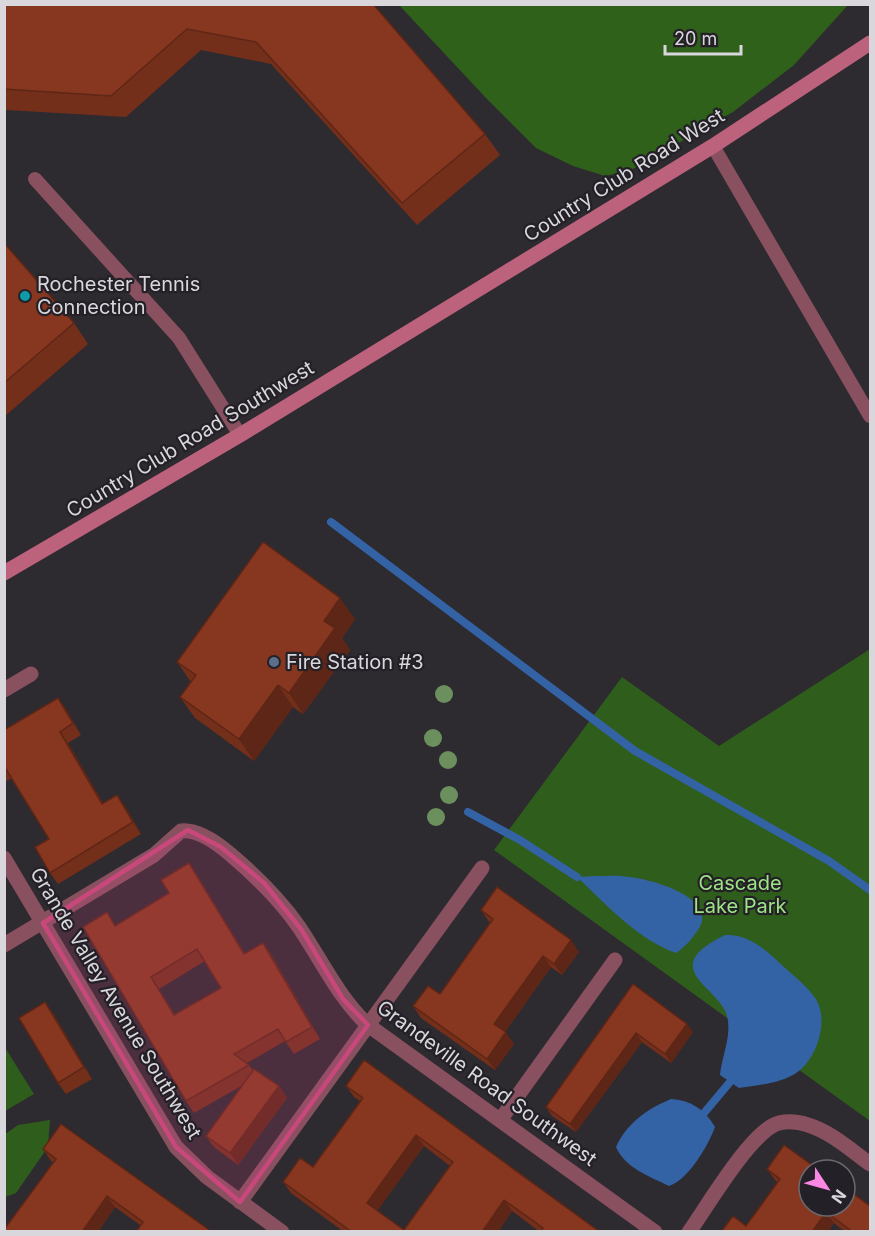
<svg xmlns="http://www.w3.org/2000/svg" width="875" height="1236" font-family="Inter,sans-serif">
	<rect width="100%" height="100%" fill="#2d2a30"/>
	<path fill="#2f5e1c" d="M870,649V1121L494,850L622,677L719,746Z
		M4,1046L34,1094L5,1111H4Z
		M50,1120L48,1147L16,1193L5,1197L4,1135L18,1125Z"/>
	<path fill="#2f611a" d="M399,5H848L794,65L733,112L631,170L605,176L573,166L536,148L486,98Z"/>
	<path fill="#3363a4" d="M596,876C607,876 618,875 629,877C651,879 720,898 698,930C691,940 686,946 676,953C637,939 607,905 577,877Z
		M725,935C749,934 766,950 783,966C794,976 812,990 818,1003C828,1026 815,1063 793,1075C777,1084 757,1085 739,1088L720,1075C722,1055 732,1036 727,1016C720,987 655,969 725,935Z
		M671,1099C690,1100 705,1109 715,1127C708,1146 688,1180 669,1186C649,1176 625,1168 616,1147C627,1123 647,1109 671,1099Z"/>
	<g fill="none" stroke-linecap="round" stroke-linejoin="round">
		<path stroke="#3363a4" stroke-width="8" d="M331,522L635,751L829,861L870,890
			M468,812L520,840L577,877
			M704,1113L730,1082"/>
		<path stroke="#89505f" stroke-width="14" d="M713,146L870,416
			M35,179L179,338L240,435"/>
		<path stroke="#89505f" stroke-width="15" d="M4,690L31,674
			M4,858L176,1147L207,1177L282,1232
			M4,945L154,855L181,831C198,829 217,843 230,854C256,876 279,898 299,927C322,961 338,997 368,1025L655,1232
			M501,1119L615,960
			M240,1202L482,868
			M689,1232C708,1205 745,1142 772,1126C782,1120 797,1121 808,1125C831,1132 851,1150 870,1164"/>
		<path stroke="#bd627c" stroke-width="15" d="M4,573L240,435L713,146L870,43"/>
	</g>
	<g fill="#6b905e">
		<circle cx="444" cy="694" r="9"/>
		<circle cx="433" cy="738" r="9"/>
		<circle cx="448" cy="760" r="9"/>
		<circle cx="449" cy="795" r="9"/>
		<circle cx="436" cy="817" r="9"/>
	</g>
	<path fill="#742f1b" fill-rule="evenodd" d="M4,4H373L485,134L500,155L417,225L271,64L201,50L126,117L7,110L4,108Z
		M4,243L74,323L88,344L4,417Z
		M355,619L342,638L350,650L303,714L293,707L254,761L195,718L180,697L191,682L177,662Z
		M66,709L81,735L68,743L103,803L125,806L141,834L58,884L50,873L49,839L12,778L4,782V730Z
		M189,863L245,954L263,943L271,954L320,1039L294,1054L285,1041L247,1063L253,1070L279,1086L287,1098L238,1165L214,1147L206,1136L243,1085L194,1113L186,1101L116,926L169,893ZM205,961L221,988L175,1015L159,989Z
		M481,910L579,952L562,975L551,967L505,1032L514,1044L495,1070L421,1018L413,1006L440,994L490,923Z
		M633,984L693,1032L671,1063L642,1042L576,1132L552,1116L546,1107Z
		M53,1013L92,1079L66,1094L58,1083Z
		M346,1086L600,1232H540L512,1211L498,1232H344L291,1193L283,1182L313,1167L360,1101L354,1097ZM424,1146L450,1166L404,1230L377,1211Z
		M43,1149L212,1232L140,1225L115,1207L98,1232H4L6,1227L53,1162L51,1161Z
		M767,1169L870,1232H845L834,1223L828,1232H721L746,1226L778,1183L775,1180Z"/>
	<path fill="#5e2616" d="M340,598L355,619L342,638L350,650L303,714L289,693L324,621Z
		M278,685L293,707L254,761L239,739Z
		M58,698L66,709L81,735L73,723Z
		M60,732L68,743L110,815L102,804Z
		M117,795L125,806L141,834L133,822Z
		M189,863L197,875L252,965L244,954Z
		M571,940L579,952L562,975L554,964Z
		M263,943L271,954L320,1039L312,1027Z
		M543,956L551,967L502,1036L494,1024Z
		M151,977L159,989L182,1027L174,1015Z
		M45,1002L53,1013L92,1079L84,1067Z
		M687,1024L693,1032L671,1063L665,1054Z
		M506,1032L514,1044L495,1070L487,1059Z
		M636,1033L642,1042L576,1132L570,1124Z
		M279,1086L287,1098L238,1165L230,1153Z
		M416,1135L424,1146L375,1214L367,1203Z
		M107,1196L115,1207L98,1232H82Z
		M504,1200L512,1211L498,1232H482Z
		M826,1212L834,1223L828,1232H812Z"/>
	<path fill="#87371f" stroke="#5e2616" stroke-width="1.5" fill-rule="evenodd" d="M4,4H373L485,134L402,203L256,42L187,29L111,96L4,89Z
		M4,243L74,323L4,383Z
		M263,542L340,598L324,621L335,628L289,693L278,685L239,739L180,697L196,675L177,662Z
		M58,698L73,723L60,732L102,804L117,795L133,822L50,873L35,847L49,839L4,766V730Z
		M189,863L244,954L263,943L312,1027L286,1042L278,1029L234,1054L249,1065L186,1101L83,927L107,912L115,926L169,893L161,880ZM197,949L221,988L174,1015L151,977Z
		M497,887L571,940L554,964L543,956L494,1024L506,1032L487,1059L413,1006L428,986L440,994L493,919L481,910Z
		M633,984L687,1024L665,1054L636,1033L570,1124L546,1107Z
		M45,1002L84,1067L58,1083L19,1018Z
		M364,1060L600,1232H540L543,1228L504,1200L482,1232H352L283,1182L300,1158L313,1167L363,1098L346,1086ZM416,1135L453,1162L404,1230L367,1203Z
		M254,1069L279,1086L230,1153L206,1136Z
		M61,1124L212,1232H136L143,1222L107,1196L82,1232H4V1226L6,1227L56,1159L43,1149Z
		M784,1145L819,1170H809V1206H845V1188L870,1206V1232H853L826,1212L812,1232H721L733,1216L746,1226L780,1179L767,1169Z"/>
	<path fill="#c8487b" fill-opacity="0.2" stroke="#c8487b" stroke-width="4.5" stroke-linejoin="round" d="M188,830L221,847L264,883L301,929L343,999L368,1025L240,1202L176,1147L43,923Z"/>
	<circle fill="#0f9aa8" stroke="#242027" stroke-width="2" cx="25" cy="296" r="6"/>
	<circle fill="#5c6f8a" stroke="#242027" stroke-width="2" cx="274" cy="662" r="6"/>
	<g text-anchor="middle" stroke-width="4.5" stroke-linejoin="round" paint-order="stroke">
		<g font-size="20" fill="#d9d7db" stroke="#242027">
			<text transform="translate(624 175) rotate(-32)" y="7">Country Club Road West</text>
			<text transform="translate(190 439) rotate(-31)" y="7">Country Club Road Southwest</text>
			<text transform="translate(116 1003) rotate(59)" y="7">Grande Valley Avenue Southwest</text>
			<text transform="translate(487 1083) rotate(36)" y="7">Grandeville Road Southwest</text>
		</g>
		<g font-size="20" fill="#d9d7db" stroke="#242027" text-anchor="start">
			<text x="37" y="291">Rochester Tennis<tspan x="37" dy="23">Connection</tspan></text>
			<text x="286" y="669">Fire Station #3</text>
		</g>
		<g font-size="20" fill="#9de484" stroke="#242027">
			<text x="740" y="890">Cascade<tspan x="740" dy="23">Lake Park</tspan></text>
		</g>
	</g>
	<rect width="875" height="1236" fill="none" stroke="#d9d7db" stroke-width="12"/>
	<g transform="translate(827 1188) rotate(126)"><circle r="28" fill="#242027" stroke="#6c696f" stroke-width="1.5"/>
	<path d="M0-4.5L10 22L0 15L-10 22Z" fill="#fb87e5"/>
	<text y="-9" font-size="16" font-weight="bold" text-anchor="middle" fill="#d9d7db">N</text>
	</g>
	<path d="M665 45v9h76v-9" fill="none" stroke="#d9d7db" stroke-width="3"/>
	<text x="674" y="45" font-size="18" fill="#d9d7db" stroke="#242027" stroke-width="4.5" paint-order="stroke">20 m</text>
</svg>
